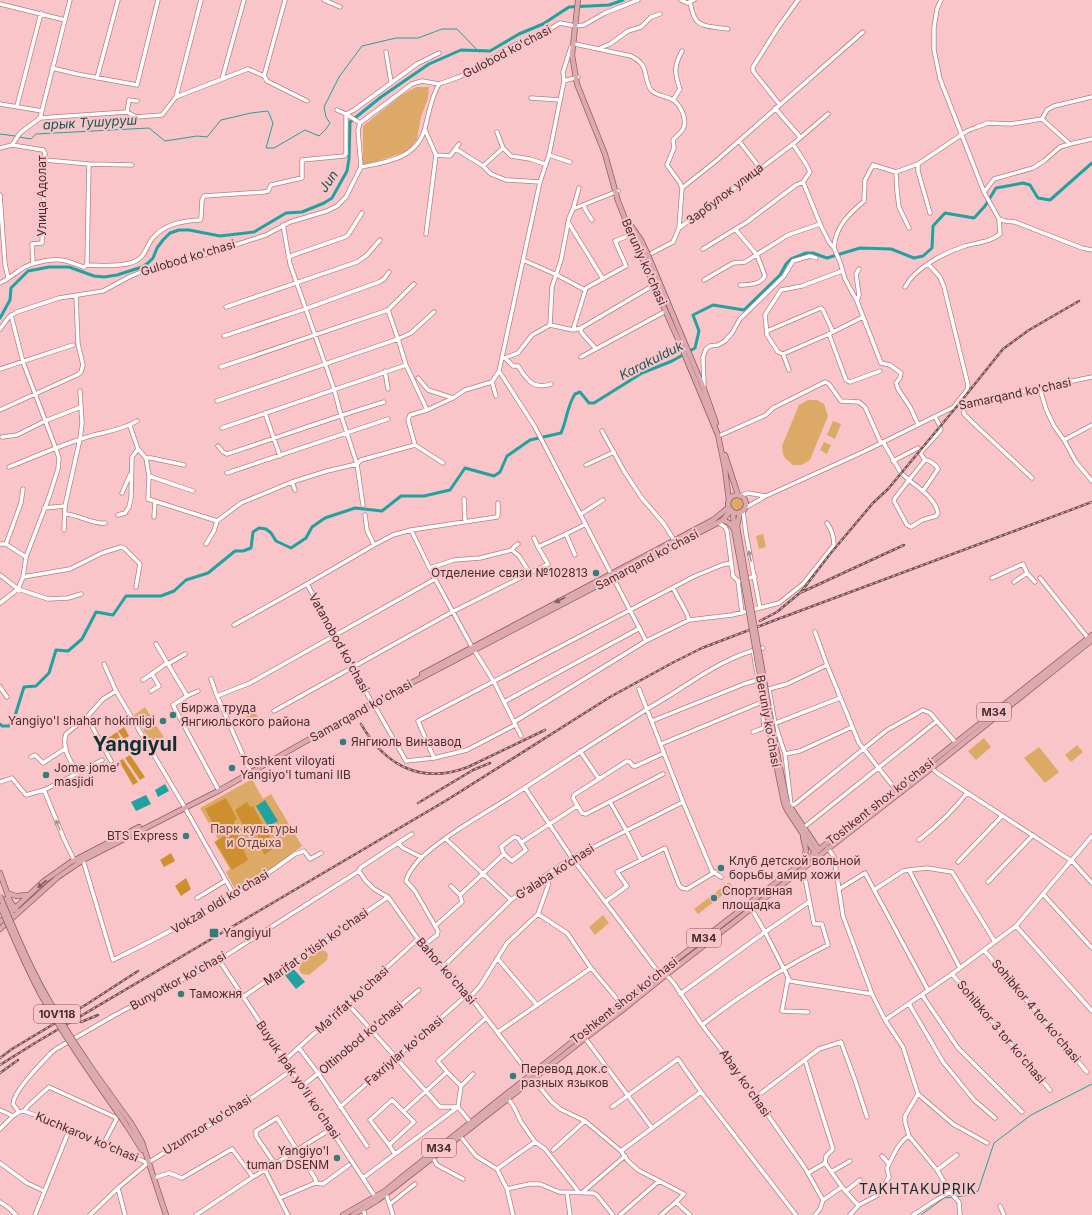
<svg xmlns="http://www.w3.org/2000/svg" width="1092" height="1215" font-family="Inter,sans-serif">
	<rect width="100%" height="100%" fill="#fac5c9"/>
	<path fill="#dcaa66" d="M416,87H429L428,98L421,117L417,139L408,151L363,166V126L402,95Z
		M808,400H817L824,404L828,416L810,460L801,465H793L785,458L783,454L782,446L799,405Z
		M833,421L841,424L835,439L827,435Z
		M824,442L831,445L827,454L820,450Z
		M730 504a7 7 0 1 1 14 0a7 7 0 1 1-14 0Z
		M763,534L766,547L759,549L756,536Z
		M250,703L260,721L252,726L242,708Z
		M145,707L152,718L140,725L134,715Z
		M154,722L164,737L152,746L143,729Z
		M984,738L991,747L976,760L968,751Z
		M1077,745L1083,752L1071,762L1065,755Z
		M1039,747L1059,772L1045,783L1024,758Z
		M252,779L263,799L271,794L302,846L277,865L236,891L226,872L230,869L214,842L218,839L200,808Z
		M729,882L733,887L698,914L694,909Z
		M603,915L609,923L595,935L589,927Z
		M318,950L325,951L328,954L327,960L309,975L302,974L299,970L301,963Z"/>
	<path fill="#ce8f2f" d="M124,727L129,736L124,739L118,731Z
		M117,732L122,741L110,748L105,740Z
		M130,755L145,777L140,780L125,758Z
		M123,759L138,782L133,785L119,761Z
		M226,798L237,819L234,822L235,826L219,834L205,809Z
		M247,802L250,807L253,806L275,847L264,855L254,825L244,827L235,810Z
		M235,829L248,860L232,870L215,842Z
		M171,853L175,861L164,867L160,860Z
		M186,878L191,889L181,896L175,886Z"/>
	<path fill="#1fa2a0" d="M165,784L169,791L158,797L155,790Z
		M146,795L151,804L136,811L131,802Z
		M265,800L278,821L268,826L256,806Z
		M292,967L305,982L296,989L284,974Z"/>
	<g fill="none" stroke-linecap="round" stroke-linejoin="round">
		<path stroke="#1fa2a0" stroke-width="1" d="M0,134L15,136
			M19,137L31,139L36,134L149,128L165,141L197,136L207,137L221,120L251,113L268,111L273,123L266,148H274L305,130L319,136L326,129L330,123L326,117L324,107L339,77L362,46L396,38H418L442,29H457L479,52
			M956,1197L969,1195L978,1191L994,1143L1031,1115L1092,1084
			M921,1215L944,1198L953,1197"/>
		<path stroke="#1fa2a0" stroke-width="3" d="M0,318L10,300L11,288L28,271L49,267H69L94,276L104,277L117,275L142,267L148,263L153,258L157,248L163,240L170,233L179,230H189L220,236L254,232L286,213L302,212L324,203L332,198L347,171L349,159L350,122L381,97L429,64L461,50L490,51L519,34L543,24L569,7L609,5L623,0
			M0,724L2,726H9L14,719L24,687L36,686L49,673L56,650L68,651L82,639L96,612L113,615L126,596H161L174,591L186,580L208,573L235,551H243L251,548L253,532L259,528L266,529L271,533L276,541L291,548L306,538L312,527L325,518L355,508L382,511L401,496H424L450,490L465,468L494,476L500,472L507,456L530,440L561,433C567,420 567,406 575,394L580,392L589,403H594L642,373L672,361L695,348L699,331L693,315L713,305L744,310L780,275L786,264L791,259L806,253H813L827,258L860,248L891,249L914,258L923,256L932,248L933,226L945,213L974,218L985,206L996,188L1023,183L1030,185L1038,198L1050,200L1092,163"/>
		<g stroke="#b97d82" stroke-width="5">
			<path id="minor" d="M324,0L340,7
				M681,0L687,3L694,0
				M690,2C691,7 692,13 695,18C699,28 718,27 728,29
				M0,4L65,20
				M575,44L631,56C651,66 642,77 651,90C655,95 665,96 671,99C680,103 688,119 683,129C681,133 676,136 673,140L674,148L667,165L680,183L682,188L679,228
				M571,47L563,72L564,81L549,155L540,182L499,371L535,427L646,641
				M598,49L610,44L628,31L641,27L651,17L660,14
				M386,52L391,82
				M52,68L77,74L137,85L158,0
				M264,76L285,0
				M97,78L118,0
				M222,79L244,0
				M564,81L578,77
				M176,97L248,69L264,76L267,81L307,101
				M531,98L560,100
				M673,100L680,89C674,72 674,66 682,51
				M137,101L129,100L127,112L136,117L162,115L176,97L201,0
				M0,104L42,111
				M780,105L753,71V67L777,29L798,0
				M17,106L41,13
				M775,108L800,137
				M337,110L346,114L360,123
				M346,114L354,110L417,64L439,53
				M40,118L70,0
				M1042,119L1047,110L1054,106L1092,97
				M425,130L436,155L426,234
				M497,132L503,148L511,156L530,159L545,164
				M739,141L760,168
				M12,145L43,150L45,153L42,243L32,244L33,264
				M0,148L12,145L20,133L40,118L127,112
				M456,149L483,166L491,174L506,180L540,182
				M436,155L450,156L459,144
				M549,155L570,162
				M45,160L89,164L132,165
				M918,164V171L930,213
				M483,166L503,148
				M361,167C388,162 417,158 425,128C429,112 431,98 439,84L459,77L514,45L545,32L560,23L575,26L584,25L605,13L638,0
				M896,172L897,191L899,207L909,228
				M803,182L821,226L829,242L834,248L840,262L845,279L857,301L881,363L890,365L901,373L900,378L896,383L898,389L910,407L918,424
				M682,188L716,161L863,32
				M984,192L994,179L1033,168L1044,161L1060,147L1070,144
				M0,195L5,264L8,277
				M584,205L585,209L592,220
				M573,209L618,191
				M999,219L1005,221L1015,222L1082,248L1092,250
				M568,222L603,279
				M283,225L290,264L334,389L341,415L357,464L363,505
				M735,229L757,255L765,276C759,286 750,284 740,285
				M834,248C835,227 849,214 864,201L865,180L873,165L896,172L918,164L967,131L977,127L988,123L1011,124L1042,119L1070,144L1092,139
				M703,249L747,222L796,185L803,182L810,172L806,164L793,144
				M652,253L673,242L679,228L724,196L793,144L828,114
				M288,257L345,237L348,235L362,213
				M523,260L557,275L585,290
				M928,264L940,277L944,287L968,385L967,390L955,405
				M87,265L89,164
				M704,280L733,263L745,262L788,235L820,224
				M0,283C7,280 17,272 23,268C31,263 51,259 60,260C68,260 76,265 84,267L87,265C100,265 127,268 139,259C146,254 147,245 152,239C164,224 182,221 200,220L201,218L202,200L204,196L264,192L268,191L271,185L302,178V160L344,156L346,154V114
				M414,284L388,310L398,339L406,365L427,410
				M905,287C916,267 944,253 965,246C979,242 988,243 1000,234L999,219L984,192L940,79L934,50V27L937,9L941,0
				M857,301L859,295L856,274L859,269
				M226,307L357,262L367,255L380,240
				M550,325L552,287L561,260L569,218L573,209L579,188
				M581,328V332L596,349
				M0,329L9,317L17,312L59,298L103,291L129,277L153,267L198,257L266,235L290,222L327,211L337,206L346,197L361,167L358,130L360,123L412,84L422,81L439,84
				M573,330L586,288L626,266L615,241L628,236
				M767,331L821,308L823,310L833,332
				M829,334L846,380L850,382L880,371
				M224,336L305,309L379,282L384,279L389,272
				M783,354L829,334L863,317
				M581,357L666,311
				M503,358H505L518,353L532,335L550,325L573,330L581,328L654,285
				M505,358L513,366H518C527,380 533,390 551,384
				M221,367L388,310
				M0,369L73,345
				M789,370L783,354L778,352L767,335L765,315L781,290L802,286L842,271
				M385,371L388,389
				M418,378L428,390L453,398
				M704,386L703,357L706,349L710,346L718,345L725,341L732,333L740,319L784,276L793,261L810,256L816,258
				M1040,389L1046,409L1054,426L1064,440L1076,462L1092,481
				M496,396L492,382L499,371
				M217,401L398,339L411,333L434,312
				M963,404L964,414L972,422L1032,478
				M0,410L77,375L81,372L83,365L78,344L76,296
				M265,413L280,456
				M130,426L138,449L146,458L149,476L148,499L217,521
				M222,428L406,365
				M602,431L624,471L641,497L664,524L674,540
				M721,435L766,415L773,408L825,382L829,384L841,401L859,402L865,407L881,443
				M2,437L17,435L45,421L81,407
				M1064,440L1092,425
				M883,442L901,473L909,480L925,460C930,460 936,465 938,469L923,491
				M415,445L443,463
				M218,446L223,452L227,454C279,437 331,418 384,402
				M146,458H151L184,465
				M925,460L921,454V452L941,430L940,426L935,417
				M893,461L918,448
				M586,465L614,452
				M9,467C34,457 59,446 84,438C101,432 121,431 137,421
				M227,473L388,419
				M149,476L193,491
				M909,480C920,489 935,498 938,513L936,516L922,520L911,527L907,525L894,501L895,498Z
				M292,482L295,490
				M122,493L130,475
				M740,496L748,493L766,496
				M464,499L465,522
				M44,508L65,506
				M745,508L766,496L863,452L958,405L1092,377
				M743,511L746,534L760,608
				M65,514C77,514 94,525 105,523
				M581,514L603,500
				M118,515L125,513L129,507L131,498L132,457L138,449
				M365,515L367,530L374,545
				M154,517L155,502
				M719,523L725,527L727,531L733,576L738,581H740L755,576
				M64,530L65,506L80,439L82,423L80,391
				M411,530L435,579L472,647
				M534,538L538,547L566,534
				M0,544H6L26,557
				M6,544L21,503L23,489
				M206,544L214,531L217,521L241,503L292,482L327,471L357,464L361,460L415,445L408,420L410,415L427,410L453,398L465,390L492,382
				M518,544L514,547L512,550L519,556L530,573
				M575,555L566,534L586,524
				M430,568L454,560L480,558L512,550
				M1027,573L1035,582
				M0,575L18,589L48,599L68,598L81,594
				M23,577L70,569L102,553L121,547L124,548L140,564L136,587
				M992,578L1023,564L1027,573L1014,582
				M1040,578L1088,638
				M738,581L742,613
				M307,584L371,701
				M673,588L687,614L689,620
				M0,603L18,589L23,577L26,557L49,497L58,469L59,458L56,449L23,362L11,315
				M234,625L307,584L374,545L393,535L411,530L497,517L498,515V503
				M815,632L827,665L859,743L896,790
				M156,644L187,696L173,705L218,789
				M474,650L494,682L521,736
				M753,650L762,702L764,727
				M104,664L116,691L184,806
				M168,664L185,654
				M211,679L217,696L250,683L435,579
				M143,680L167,663
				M0,687L7,697
				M639,689L683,802L712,871L721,877
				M769,689L775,724L785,754L791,805
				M769,689L787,684L827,665
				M151,691L159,686L152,674
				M187,696L198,691
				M217,696L250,771
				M504,702L640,628
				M373,703L406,761L434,758L467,750L515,725
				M274,711L452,612L548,564L538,547
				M87,717L111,761
				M652,721L744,684L757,680
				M514,722L646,641L689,620L732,615L779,603L803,584L834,545C834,536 832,530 827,523
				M753,732L840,698
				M661,744L762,702
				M580,751L599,779
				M785,754L800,751L852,727
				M31,757L35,755L43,763L66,748
				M434,758L418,721L695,576L722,565L731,563
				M932,768L937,773L1072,861L1092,883
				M78,773L102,760
				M663,774L586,814L582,813L573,798L574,795L627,761L630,762L633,766H636L664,753
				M0,782L12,778L26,795L44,790L64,839L74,860
				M525,788L572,858L659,973
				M44,790L78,773C71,762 61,748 66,734L87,717L103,699L116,691
				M610,802L626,830L641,860
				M792,805L795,804L887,730L923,710L930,713L956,743
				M185,808L234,895
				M803,828L937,721
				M514,837L518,838L526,850L512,861L504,854L501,847Z
				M446,839L511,900
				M919,840C937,826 953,811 967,793
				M522,842L577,806
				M398,843L412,834
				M828,848L834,857L843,916L872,994L885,1020L903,1047L918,1094L905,1116V1122L909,1136L937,1170L950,1192L959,1202L960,1215
				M83,860L113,960C176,929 239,896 295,854L304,851L310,859L321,853
				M958,862L1002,816
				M359,871L365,880L374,889L388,897L418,939L444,966L468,994L530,1075
				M988,882L1033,835
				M839,889L865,873L928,990
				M874,890L903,871L909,870
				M1043,894L1092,948
				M460,895L504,854
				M197,898L225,881
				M605,902L627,886L617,872L665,848L679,885L682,888L687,889L715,872
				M751,908L765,932L790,981L872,994
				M538,914L567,933L591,968L622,1005
				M435,926L462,902L460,895L451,886
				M1016,926L1092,1011
				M424,945L437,935L438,931L415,891L406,881C408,873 416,862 423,856C452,830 493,809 526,787C574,756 622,724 672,694C700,676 730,655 763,648
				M984,950L1087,1072
				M497,958L537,1005
				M219,960L376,1198
				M444,966L511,900L549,873L572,858L683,802
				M960,968L909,870L927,868L952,872L995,942
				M952,974L1050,1090
				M666,975L673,982L702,1025L729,1060L805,1168L823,1200L820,1209L815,1215
				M788,978L782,1011L808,1012
				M680,994L765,932L809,902
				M922,995L958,1048L1022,1112
				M243,997L388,897
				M470,997L480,986L507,943L538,914L548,886L549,873
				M348,1004L440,1107H458
				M909,1004L943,1062L974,1100L995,1118
				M885,1020L952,974L1016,926L1092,836
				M702,1025C742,994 783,967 828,945L822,924H814L803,868
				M498,1032L591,968
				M585,1038L652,1128
				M299,1048L318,1073L367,1146
				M285,1060L418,939
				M805,1060L833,1149L826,1156L825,1163L842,1187
				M473,1074L461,1086L447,1072L438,1061L486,1018
				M533,1079L551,1101L560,1109L585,1121L621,1151L628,1161L638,1170L684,1194L676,1202L690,1215
				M302,1086L329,1065L419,990
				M461,1086L458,1107L471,1123
				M918,1094L953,1124L987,1143
				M756,1097L819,1049L841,1042L855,1080L867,1117
				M392,1100L414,1122L389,1145L370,1120Z
				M340,1107L468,994
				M612,1107L678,1059L701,1092L796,1215
				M0,1110L13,1116
				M24,1111L28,1106L49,1087L117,1118L104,1143
				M404,1111L447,1072
				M19,1112L24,1111C65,1126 106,1142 145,1162H149
				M0,1129L13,1116L19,1112L13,1104C14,1090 41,1064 51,1053L56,1049L115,1015L219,960L359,871L360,868L398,843L403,848L421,857
				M461,1137L476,1156L497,1169L507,1189L513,1215
				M535,1142L545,1149L578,1191
				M389,1145L395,1154
				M553,1150L585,1121
				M621,1151L701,1092
				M882,1156L889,1164
				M433,1158L437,1165L463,1179
				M0,1163L27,1183L44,1191
				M275,1164L256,1136V1131L277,1118L316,1180L315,1183L280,1198
				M497,1169L535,1142L521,1122L515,1109L508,1098
				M265,1170L288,1215
				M937,1170L957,1155
				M831,1172L850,1161
				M808,1173L825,1163
				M154,1178L169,1173L182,1178L232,1149L253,1177
				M363,1178L458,1107
				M315,1183L323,1184L349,1165
				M118,1188L125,1215
				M507,1189L529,1184H540L559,1192L593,1193L597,1195L613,1215
				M846,1191L860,1180
				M583,1192L625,1156
				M567,1193L570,1215
				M386,1194L393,1215
				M823,1200L842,1187L856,1203L859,1205
				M0,1202L9,1208L16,1215
				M390,1204L415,1184
				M1000,1206L1004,1215
				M363,1209L365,1215
				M35,1215L70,1128
				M90,1215L118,1188L149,1162L237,1108L292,1070
				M196,1215L250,1179L331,1129
				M620,1215L659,1181
				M661,1215L676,1202
				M850,1215L859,1205L878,1195L889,1177L887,1168C893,1157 898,1142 909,1136
				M913,1215L936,1200L950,1192"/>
		</g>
		<g stroke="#975a60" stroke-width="6">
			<path id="major" d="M578,0L572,55L577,84L605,154L618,201L630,231L681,346L718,435L725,469L729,501
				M629,223L641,240L648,255L704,389L716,423
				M725,455L738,495
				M728 504a9 9 0 1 1 18 0a9 9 0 1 1-18 0Z
				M733,512L734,529L741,567
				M740,512L737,526L744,567
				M723,520L729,523L734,529
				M422,674L713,520L729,507
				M787,802L819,850
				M784,803L787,810L816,854
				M803,837L806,850L803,861
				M0,873L10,901L17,911
				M7,893L16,896L28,895
				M6,899L12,914
				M0,922L44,881L71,862L139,827
				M0,929L58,877L83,860L220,790L373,703L723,520L731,510
				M131,1123L142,1142L166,1215
				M127,1126L142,1150
				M343,1215L385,1191L402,1177L582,1034L622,1005L668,966L896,790L1092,635
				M353,1215L378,1200L404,1180L583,1040L625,1008L666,975L932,768L1092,640"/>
		</g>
		<use href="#minor" stroke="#fff" stroke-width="3.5"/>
		<use href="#major" stroke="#daaaaf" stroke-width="4.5"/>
		<g stroke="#745356" stroke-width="2.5">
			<path id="rail" d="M802,592L904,545
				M760,621L777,612L801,592L830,554L873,503L888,489L958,405L1003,349L1029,330L1079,301
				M361,724C385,766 422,785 468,767L545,730
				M418,803L473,770L490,763
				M81,1022L98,1015
				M0,1058L12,1049L87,1004L138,971
				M0,1065L35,1043L447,800L610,697L674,662L702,648L778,619L1092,502
				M0,1073L18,1060"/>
		</g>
		<use href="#rail" stroke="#fac5c9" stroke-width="1" stroke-dasharray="3" stroke-linecap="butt"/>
		<g stroke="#975a60" stroke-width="6" stroke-linecap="butt">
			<path id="major-bridge" d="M741,567L773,749L784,803
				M744,567L776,748L787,802
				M0,896C16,934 32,973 54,1009C77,1049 104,1086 131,1123
				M0,906C13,936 26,967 41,995C67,1041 97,1083 127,1126"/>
		</g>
		<use href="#major-bridge" stroke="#daaaaf" stroke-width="4.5"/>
	</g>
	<defs><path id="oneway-solid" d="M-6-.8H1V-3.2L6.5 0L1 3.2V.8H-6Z"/></defs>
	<g fill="#a29697">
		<use href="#oneway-solid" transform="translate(750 556) rotate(-102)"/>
		<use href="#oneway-solid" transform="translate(58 825) rotate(-112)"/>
	</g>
	<g fill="#815f62">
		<use href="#oneway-solid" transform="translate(560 600) rotate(152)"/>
		<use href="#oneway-solid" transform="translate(42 884) rotate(139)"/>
	</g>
	<g fill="#347d7c" stroke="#fac5c9" stroke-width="1.5">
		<circle cx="596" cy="573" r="4"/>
		<circle cx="173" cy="715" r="4"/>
		<circle cx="163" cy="721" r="4"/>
		<circle cx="343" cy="742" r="4"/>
		<circle cx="232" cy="768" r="4"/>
		<circle cx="46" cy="775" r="4"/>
		<circle cx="186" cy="836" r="4"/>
		<circle cx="721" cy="868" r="4"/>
		<circle cx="714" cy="898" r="4"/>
		<rect x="209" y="928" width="10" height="10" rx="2"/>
		<circle cx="181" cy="994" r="4"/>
		<circle cx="513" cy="1076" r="4"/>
		<circle cx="337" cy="1158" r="4"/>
	</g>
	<g text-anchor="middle" stroke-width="4" stroke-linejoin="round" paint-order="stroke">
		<g fill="#fac5c9" stroke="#7c5b5d" stroke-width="1">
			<rect x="977" y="703" width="34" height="18" rx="3"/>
			<rect x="687" y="929" width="34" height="18" rx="3"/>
			<rect x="34" y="1005" width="46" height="18" rx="3"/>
			<rect x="422" y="1139" width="34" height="18" rx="3"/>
		</g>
		<g font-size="11" font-weight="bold" fill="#462d2f">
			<text x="994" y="716">M34</text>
			<text x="704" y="942">M34</text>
			<text x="57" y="1018">10V118</text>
			<text x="439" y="1152">M34</text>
		</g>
		<g font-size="12" fill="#462d2f" stroke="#fac5c9">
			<text transform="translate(507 52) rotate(-28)" y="4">Gulobod ko'chasi</text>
			<text transform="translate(725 194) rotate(-37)" y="4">Зарбулок улица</text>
			<text transform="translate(42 196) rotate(-90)" y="4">Улица Адолат</text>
			<text transform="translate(188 258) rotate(-17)" y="4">Gulobod ko'chasi</text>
			<text transform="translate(644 262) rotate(66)" y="4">Beruniy ko'chasi</text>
			<text transform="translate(1015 394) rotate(-12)" y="4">Samarqand ko'chasi</text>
			<text transform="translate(647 560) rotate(-28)" y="4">Samarqand ko'chasi</text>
			<text transform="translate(339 643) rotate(61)" y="4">Vatanobod ko'chasi</text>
			<text transform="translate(361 711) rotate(-29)" y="4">Samarqand ko'chasi</text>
			<text transform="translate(768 721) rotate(80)" y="4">Beruniy ko'chasi</text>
			<text transform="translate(880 802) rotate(-38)" y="4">Toshkent shox ko'chasi</text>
			<text transform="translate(555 872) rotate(-33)" y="4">G’alaba ko’chasi</text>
			<text transform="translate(220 902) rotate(-31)" y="4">Vokzal oldi ko'chasi</text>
			<text transform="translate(316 947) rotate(-35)" y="4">Marifat o'tish ko'chasi</text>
			<text transform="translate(446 971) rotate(49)" y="4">Bahor ko'chasi</text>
			<text transform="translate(178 981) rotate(-29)" y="4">Bunyotkor ko'chasi</text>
			<text transform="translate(352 1000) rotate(-42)" y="4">Ma'rifat ko'chasi</text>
			<text transform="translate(624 1001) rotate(-38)" y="4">Toshkent shox ko'chasi</text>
			<text transform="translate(1036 1011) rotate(50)" y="4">Sohibkor 4 tor ko'chasi</text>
			<text transform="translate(1001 1032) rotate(50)" y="4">Sohibkor 3 tor ko'chasi</text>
			<text transform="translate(361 1038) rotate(-40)" y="4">Oltinobod ko'chasi</text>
			<text transform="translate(404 1051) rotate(-41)" y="4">Faxriylar ko'chasi</text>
			<text transform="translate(298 1080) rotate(56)" y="4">Buyuk Ipak yo'li ko'chasi</text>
			<text transform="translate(745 1083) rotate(55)" y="4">Abay ko'chasi</text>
			<text transform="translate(207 1125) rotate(-32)" y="4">Uzumzor ko'chasi</text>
			<text transform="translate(87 1137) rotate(23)" y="4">Kuchkarov ko'chasi</text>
		</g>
		<g font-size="12" fill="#462d2f" stroke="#fac5c9" text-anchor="start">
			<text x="588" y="577" text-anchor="end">Отделение связи №102813</text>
			<text x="181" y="712">Биржа труда<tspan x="181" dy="14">Янгиюльского района</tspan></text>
			<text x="155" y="725" text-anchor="end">Yangiyo'l shahar hokimligi</text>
			<text x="351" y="746">Янгиюль Винзавод</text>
			<text x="240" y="765">Toshkent viloyati<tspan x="240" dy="14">Yangiyo'l tumani IIB</tspan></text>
			<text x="54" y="772">Jome jome’<tspan x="54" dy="14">masjidi</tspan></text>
			<text x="178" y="840" text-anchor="end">BTS Express</text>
			<text x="729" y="865">Клуб детской вольной<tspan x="729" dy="14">борьбы амир хожи</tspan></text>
			<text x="722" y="895">Спортивная<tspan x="722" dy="14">площадка</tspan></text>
			<text x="223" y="937">Yangiyul</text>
			<text x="189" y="998">Таможня</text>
			<text x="521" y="1073">Перевод док.с<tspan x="521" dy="14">разных языков</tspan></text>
			<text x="329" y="1155" text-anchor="end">Yangiyo'l<tspan x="329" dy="14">tuman DSENM</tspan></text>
		</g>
		<g font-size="12" fill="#664a25" stroke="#fac5c9">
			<text x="254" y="833">Парк культуры<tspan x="254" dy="14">и Отдыха</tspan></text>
		</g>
		<g font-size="13" font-style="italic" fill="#145756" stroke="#fac5c9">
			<text transform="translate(90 122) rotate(-3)" y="5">арык Тушуруш</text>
			<text transform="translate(328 181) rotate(-56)" y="5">Jun</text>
			<text transform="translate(651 360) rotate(-27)" y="5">Karakulduk</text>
		</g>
		<g font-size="14" letter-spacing="1" fill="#0e3231" stroke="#fac5c9">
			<text x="918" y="1194">TAKHTAKUPRIK</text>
		</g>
		<g font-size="20" font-weight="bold" fill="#0e3231" stroke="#fac5c9">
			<text x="135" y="751">Yangiyul</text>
		</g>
	</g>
</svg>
